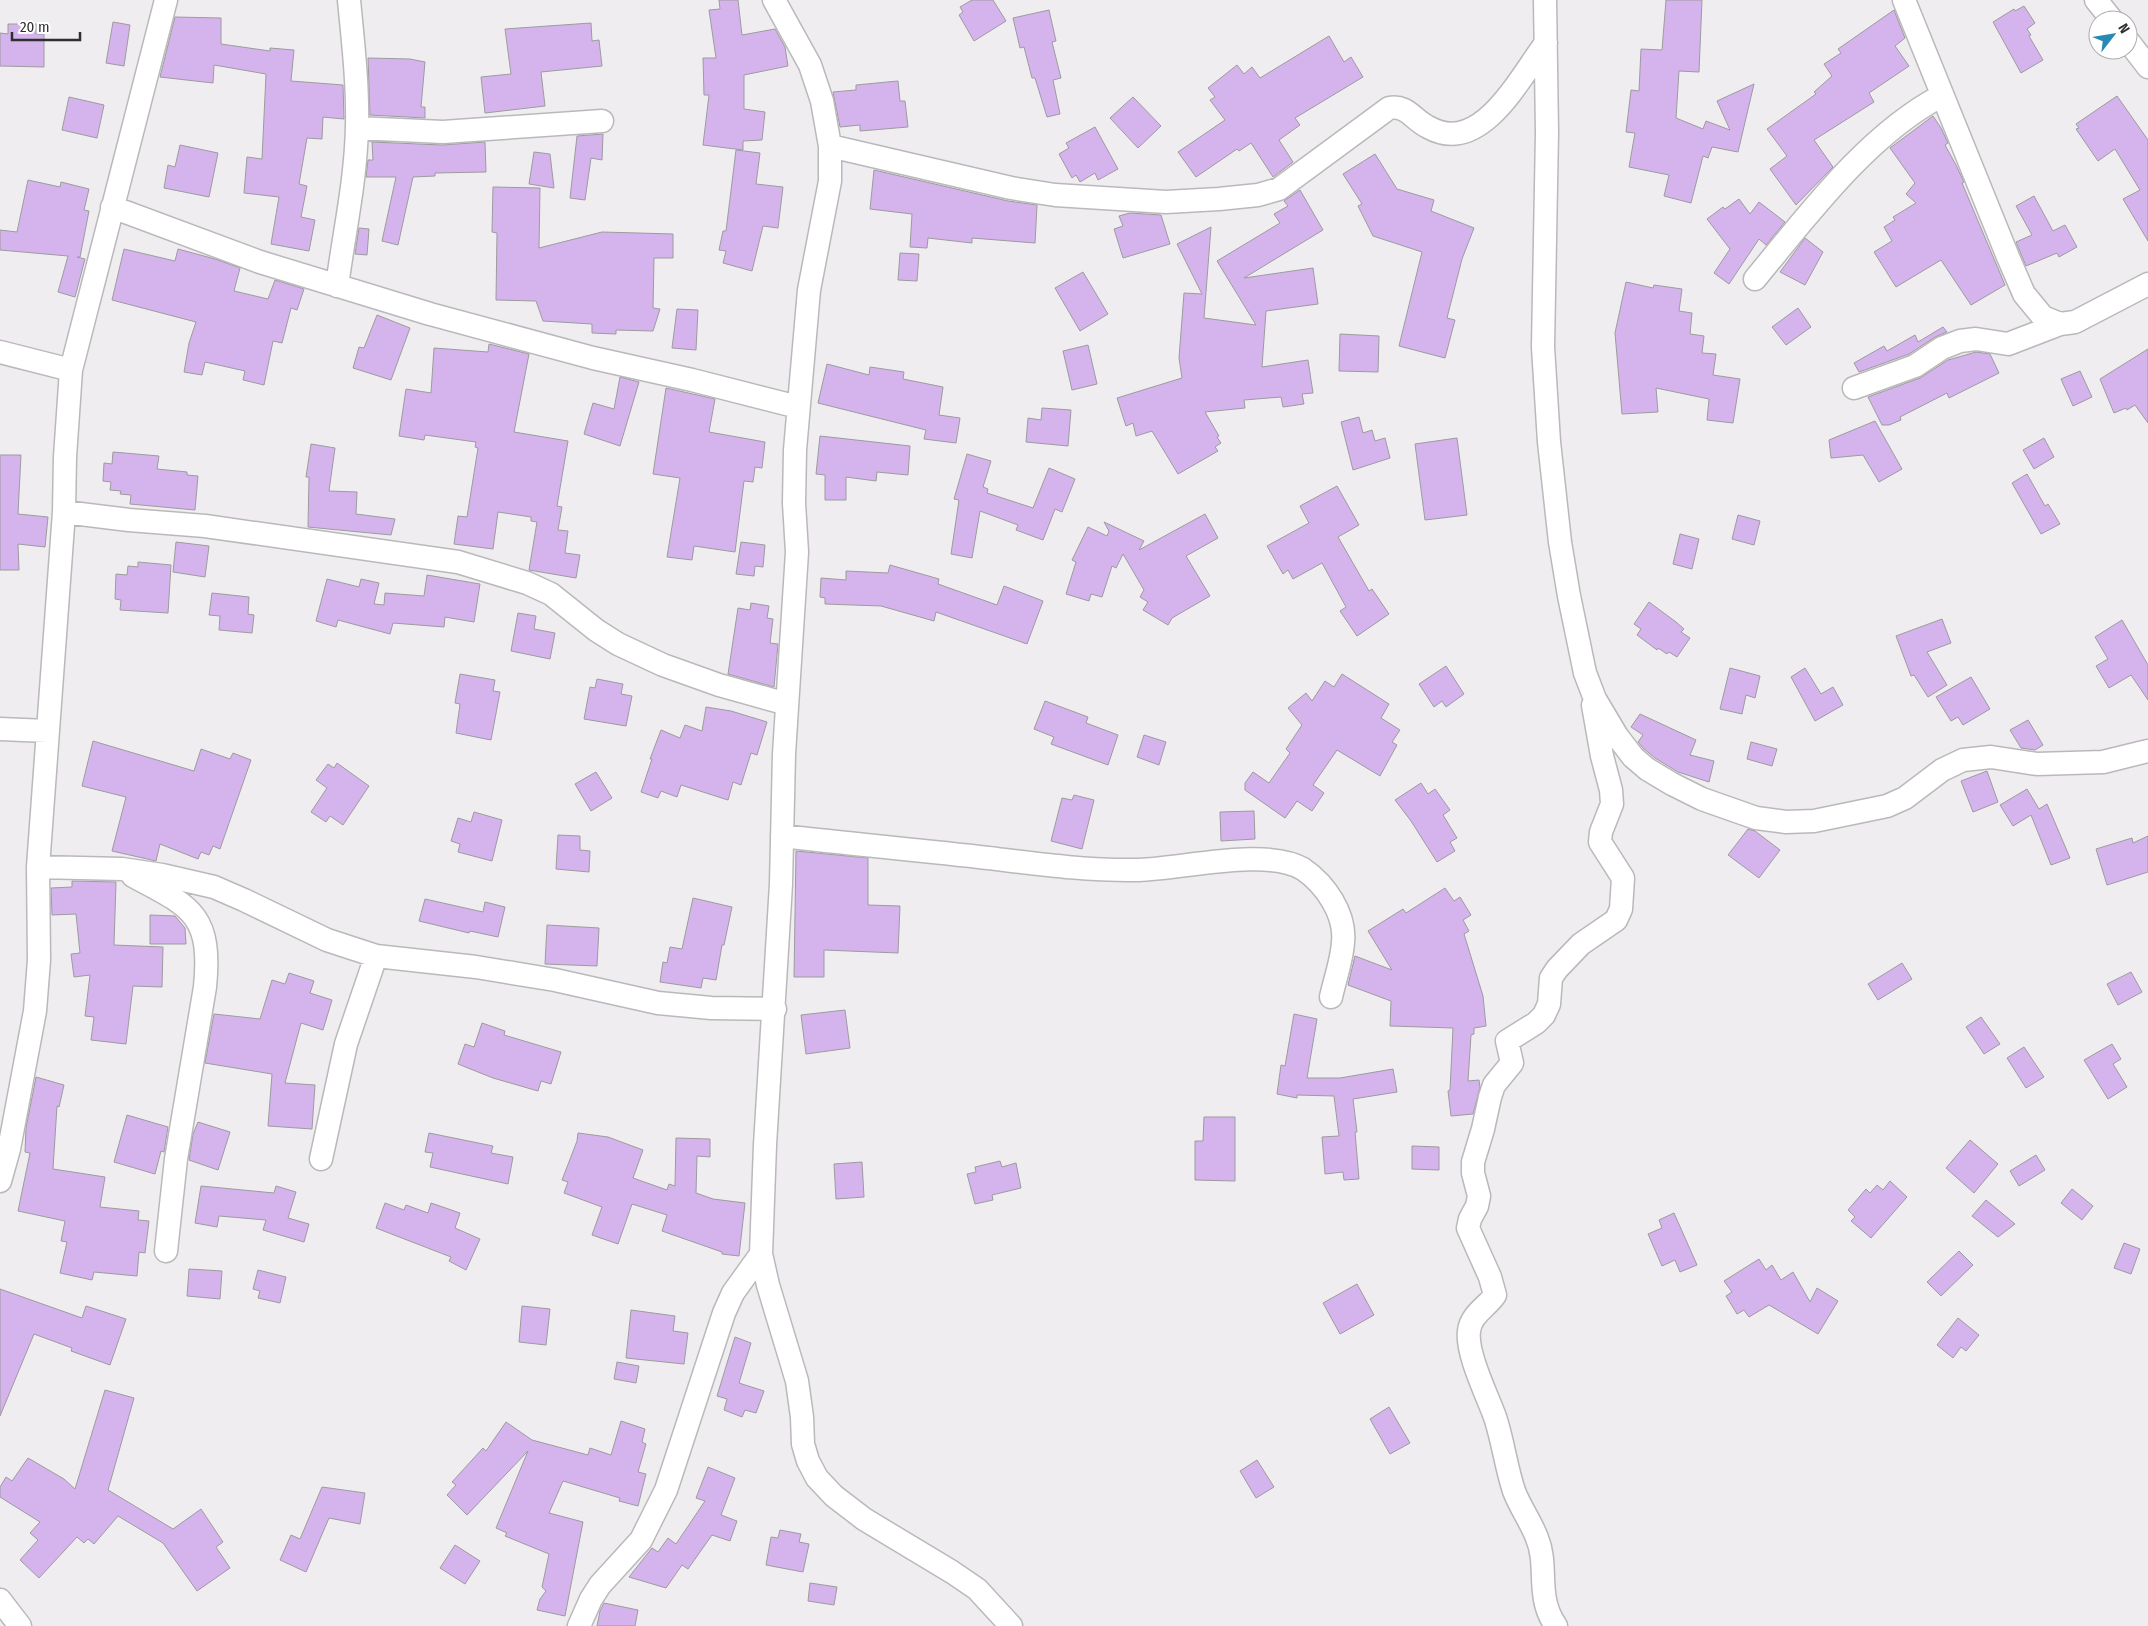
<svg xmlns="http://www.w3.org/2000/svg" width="2148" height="1626" font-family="'Fira Sans Condensed',sans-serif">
	<rect width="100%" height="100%" fill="#efedf0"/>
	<path fill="#d5b4ee" stroke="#9c9b9e" d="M719,0H738L742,35L775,29L785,47L788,66L744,75V109L765,112L762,140L743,141V150L703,145L709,95H704L703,58H716L709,10L720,9Z
		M972,0H993L1006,21L974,41L959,15L963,12L960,7Z
		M1666,0H1702L1699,72L1679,71L1676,118L1703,129L1706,121L1730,130L1717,101L1754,84L1738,152L1712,147L1708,158L1703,156L1691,203L1664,196L1669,175L1629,167L1635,133L1626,132L1631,90L1639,91L1641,49L1662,50Z
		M2024,6L2035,23L2027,29L2031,35L2029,36L2043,60L2021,73L1993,22L2014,9L2015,11Z
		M1049,10L1056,41L1052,42L1061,78L1053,80L1060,114L1047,117L1035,78H1032L1024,47L1020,48L1013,18Z
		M1894,10L1905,38L1895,46L1909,66L1869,93L1874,102L1814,140L1833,167L1796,205L1770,169L1787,156L1767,129L1816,94L1814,92L1832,76L1824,64L1841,53L1838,49Z
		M175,17L221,18V44L270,51V48L294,50L291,81L343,85L344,119L323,117L322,139L307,138L299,184L307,186L301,217L315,220L309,251L271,244L279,197L244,193L247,157L262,159L266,74L214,65L213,83L160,77Z
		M113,22L130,25L124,66L106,63Z
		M591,23L592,41L599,40L602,66L541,72L545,106L485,113L481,77L511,74L505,29Z
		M8,24H36V34H44V67L0,66V33L8,34Z
		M1329,36L1344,62L1351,57L1363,77L1295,118L1300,125L1279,140L1293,162L1273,177L1251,143L1239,151L1237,149L1196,177L1178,152L1225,120L1210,100L1215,97L1208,88L1237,65L1244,74L1252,67L1260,78Z
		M368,58L410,59L425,62L421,107H425V118L370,115Z
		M898,81L900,101H905L908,127L860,131V125L840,127L833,92L856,90V85Z
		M2117,96L2148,140V241L2123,199L2140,190L2115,149L2098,161L2076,129L2079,128L2076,124Z
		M69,97L104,105L97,138L62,130Z
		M1133,97L1161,126L1138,148L1110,118Z
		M1933,116L1941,128L1948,143L1945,145L1956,165L1964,182L1962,183L2005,285L1971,305L1941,260L1896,287L1874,252L1892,241L1884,227L1895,220L1893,217L1916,203L1906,194L1915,183L1890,148Z
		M1095,127L1118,169L1098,180L1095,173L1080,182L1076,175L1072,178L1059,154L1069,148L1066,143Z
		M603,134L602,160L591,158L585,200L570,198L577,136Z
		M372,142L442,145L485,142L486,172L435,173V176L413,177L398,245L382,241L396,177H366L368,160H373Z
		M180,145L218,153L209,197L164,188L168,165L175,167Z
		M736,150L760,153L756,184L783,187L778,228L763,226L752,271L723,263L726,251L719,250L723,231H726Z
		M534,152L550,154L554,188L529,184Z
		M1375,154L1397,189L1434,200L1431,211L1474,228L1462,259L1447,318L1455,320L1445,358L1399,346L1422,252L1373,236L1358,206L1362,204L1343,174Z
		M874,170L1008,201L1037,205L1035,243L972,238V243L928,238L927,248L910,247L912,214L870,209Z
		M28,180L60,187L61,182L89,189L84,210L89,211L80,257H77L85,259L75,297L58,292L68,256L0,250V230L17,232Z
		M493,187L540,188L539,248L602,232L673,234V258H654L653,308L660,309L653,331L616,330V334L592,333V324L543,321L536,301L496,300L497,233L492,232Z
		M1300,190L1323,230L1244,278L1313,268L1318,304L1266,311L1262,367L1308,360L1313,393L1302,394L1304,404L1283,407L1281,397L1244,400L1245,408L1205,412L1219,436L1217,437L1221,443L1215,447L1218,451L1178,474L1152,431L1136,436L1133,423L1126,426L1117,398L1182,378L1179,358L1184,293L1202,294L1177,244L1211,227L1204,318L1256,325L1217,261L1280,223L1274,214L1288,206L1284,201Z
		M2034,196L2053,231L2065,225L2077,247L2059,257L2057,253L2026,266L2016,242L2032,235L2016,206Z
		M1739,199L1750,214L1759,202L1785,222L1766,245L1759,239L1729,284L1714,273L1730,249L1707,219L1723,207L1725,209Z
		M1130,213L1161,215L1170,244L1123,258L1114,229L1123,226L1119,216Z
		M359,228L369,229L367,255L355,254Z
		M1805,238L1823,252L1805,285L1780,272Z
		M124,249L175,261L178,249L215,259L240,268L234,291L268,299L275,280L304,289L297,310L291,308L282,343L273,341L264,385L243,380L245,371L205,362L202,375L184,372L189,343L196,322L112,300Z
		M900,253L919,254L917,281L898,280Z
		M1083,272L1108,314L1080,331L1055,288Z
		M1626,282L1653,288L1654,285L1682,289L1679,311L1692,313L1690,334L1704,336L1702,353L1716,354L1713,375L1740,379L1733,423L1707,420L1709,399L1656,388L1658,412L1622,414L1615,333Z
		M1798,308L1811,327L1786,345L1772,327Z
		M677,309L698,310L696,350L672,348Z
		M377,315L410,328L391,380L353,368L359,347L364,348Z
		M1943,327L1947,332L1935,337L1909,354L1859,372L1854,363L1884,346L1887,351L1915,335L1918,342Z
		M1340,334L1379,336L1378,372L1339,371Z
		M489,344L529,354L514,432L568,441L557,506L562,507L558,530L568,531L565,553L580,555L576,578L529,570L537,522L531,521V517L498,512L493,549L454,544L458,516L467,517L478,448L475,447L476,442L425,435L424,440L399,436L406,389L431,393L434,348L488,352Z
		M1088,345L1097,384L1072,390L1063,351Z
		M2148,349V423L2135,405L2127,410L2126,408L2114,413L2100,379Z
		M1976,352L1990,354L1999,373L1949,398L1947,393L1900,417L1901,420L1889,425H1882L1868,397L1920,378L1948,360Z
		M827,364L869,375L870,367L904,372L903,379L943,387L939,415L960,418L956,443L924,439L926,430L818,403Z
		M2080,371L2092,397L2073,406L2061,379Z
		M620,377L639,382L620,446L584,434L593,403L614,409Z
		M666,388L715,399L709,432L765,442L762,468L755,467L753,482L744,481L735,552L694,546L692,560L667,557L680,478L653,474Z
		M1042,408L1071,410L1068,446L1026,442L1028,418L1041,420Z
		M1359,417L1363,433L1372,430L1375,441L1385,438L1390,458L1353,470L1341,422Z
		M1875,421L1902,469L1879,482L1863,455L1831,458L1829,440Z
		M820,436L910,446L908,475L877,472L876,481L846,477V500H825V475L816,474Z
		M1457,438L1467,515L1425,520L1415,444Z
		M2044,438L2054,457L2034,469L2023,450Z
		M311,444L335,448L329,491L357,492L356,514L395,519L391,535L308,527L309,477H306Z
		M113,452L159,456L157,469L187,472V475L198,476L195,510L130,504L131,495L120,494L121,491L110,490L111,482L103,481L104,463L112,464Z
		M967,454L991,461L983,487L988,489L987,493L1033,508L1049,468L1075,479L1062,512L1055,509L1043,540L1016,530L1018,525L980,511L972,558L951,554L959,500L954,499Z
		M0,455H21L18,514L48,517L45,547L18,544L19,570H0Z
		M2027,474L2045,506L2048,504L2060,524L2041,534L2012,483Z
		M1337,486L1359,525L1338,537L1369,591L1372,589L1389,614L1357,636L1340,611L1346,607L1322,563L1293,579L1288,570L1283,574L1267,546L1309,523L1300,506Z
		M1205,514L1218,538L1186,556L1210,596L1172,618L1168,625L1143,610L1148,602L1140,597L1144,590L1123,554L1116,568L1112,566L1102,597L1091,594L1089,601L1066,594L1076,562L1072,560L1088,527L1107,536L1109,531L1104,522L1144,541L1139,550Z
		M1738,515L1760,521L1754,545L1732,539Z
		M1680,534L1699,539L1692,569L1673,564Z
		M176,542L209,546L205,577L173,572Z
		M741,542L765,545L763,567L755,566L754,576L736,574Z
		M138,562L171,565L168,613L120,610L121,600L115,599L116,574L127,575L128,566L138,567Z
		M890,565L939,579L938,584L997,605L1004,586L1043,601L1027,644L936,612L934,621L881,606L825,604V598L820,597L821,578L846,580V571L888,573Z
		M427,575L480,584L474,622L445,617L444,627L393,623L390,634L338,620L336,627L316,621L327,579L359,587L361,579L379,583L374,604L384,605L385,593L424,596Z
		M212,593L249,597L248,614L254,615L252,633L219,630L220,616L209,615Z
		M1649,602L1676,622L1684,629L1681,632L1690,638L1677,657L1669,652L1667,654L1658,648L1657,650L1637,635L1641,629L1634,624Z
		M751,603L769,606L767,618L773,619L770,643L778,644L774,687L728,674L738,608L750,610Z
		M518,613L536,616L534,629L555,633L550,659L511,651Z
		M1942,619L1951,643L1927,652L1947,685L1928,697L1914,675L1911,676L1896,636Z
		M2122,620L2148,665V700L2131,675L2109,688L2096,666L2108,659L2095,637Z
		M1446,666L1464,694L1446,707L1442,701L1434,707L1419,684Z
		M1730,668L1760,676L1755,698L1746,695L1742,714L1720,709Z
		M1805,668L1821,694L1833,687L1843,705L1815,721L1791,677Z
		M460,674L495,680L493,691L500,692L491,740L456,733L460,704L455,703Z
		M1342,674L1389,704L1381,718L1400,730L1392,742L1397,745L1380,776L1337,750L1313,785L1324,793L1312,811L1297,801L1285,818L1245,790V783L1253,772L1269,783L1290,753L1286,749L1302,725L1288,708L1306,693L1312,701L1325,681L1334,687Z
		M1971,677L1990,709L1963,725L1958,717L1951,721L1936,697Z
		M597,679L623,684L621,694L632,696L626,726L584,719L590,687L595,688Z
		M1045,701L1088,717L1086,723L1118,735L1108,765L1051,744L1054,737L1034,729Z
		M706,707L731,711L767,722L757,755L751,753L741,785L733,782L728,800L681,785L677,797L661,791L658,798L641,792L652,759H650L661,730L680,738L685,725L702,731Z
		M1640,714L1696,740L1690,755L1714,761L1709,782L1678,772L1655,758L1643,748L1638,742L1643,735L1631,727Z
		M2028,720L2043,745L2035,750L2021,748L2010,730Z
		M1144,735L1166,742L1159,765L1137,757Z
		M93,741L194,771L201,749L230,759L233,753L251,760L220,849L213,846L209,855L201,852L198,859L160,844L156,861L112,851L126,797L82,786Z
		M1751,742L1777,749L1772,766L1747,759Z
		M337,763L369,786L343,825L330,816L326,822L311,812L327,788L316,780L328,764L334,768Z
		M1987,771L1998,802L1973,812L1961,781Z
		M596,772L612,798L591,811L575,784Z
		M1421,783L1428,794L1435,789L1450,810L1443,815L1457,838L1450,842L1455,851L1437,862L1411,821L1395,800Z
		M2027,789L2039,809L2047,804L2070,858L2051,865L2031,815L2013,826L2000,805Z
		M1074,795L1094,800L1082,849L1051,841L1062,798L1072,800Z
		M1254,811L1255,839L1221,841L1220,812Z
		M474,812L502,820L492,861L458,852L460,844L451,841L458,818L471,822Z
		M1748,829L1755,831L1780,850L1759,878L1728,855Z
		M558,835L580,836V850L590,851L589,872L556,869Z
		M2148,836V872L2107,885L2096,849L2132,838L2133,843Z
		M796,851L868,858V905L900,906L898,953L824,950V977H794Z
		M72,881L116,882L114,945L163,947L162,987L133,986L126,1044L91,1040L94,1017L85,1016L90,975L74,977L71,954L80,953L76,914L52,915L51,888L72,887Z
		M1445,888L1454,901L1460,897L1471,915L1463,920L1469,931L1464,934L1483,996L1486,1026L1474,1028V1034L1471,1035L1468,1081L1479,1080L1480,1087L1473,1114L1451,1116L1448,1091L1450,1090L1453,1028L1390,1026L1391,1001L1348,985L1355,956L1392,970L1368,931L1403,909L1406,913Z
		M693,898L732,907L724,945H722L716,980L703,978L701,988L660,982L663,962L667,963L670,947L682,949Z
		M425,899L483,912L485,902L505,907L498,937L470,931L469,933L419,921Z
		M150,915L175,916L185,928L186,944H150Z
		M547,925L599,928L597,966L545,964Z
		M1902,963L1912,979L1878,1000L1868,984Z
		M2131,972L2142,992L2118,1005L2107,984Z
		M289,973L314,981L310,993L332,1000L323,1030L301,1023L285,1083L315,1085L312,1129L268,1126L272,1074L205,1063L214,1014L260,1019L272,980L285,984Z
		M845,1010L850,1048L806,1054L801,1015Z
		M1294,1014L1317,1019L1307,1078H1340L1393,1069L1397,1092L1353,1099L1357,1132H1355L1359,1179L1344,1180L1343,1172L1325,1174L1322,1137L1339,1136L1334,1096L1297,1095V1098L1277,1094L1281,1065L1285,1066Z
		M1981,1017L2000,1044L1984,1054L1966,1027Z
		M482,1023L505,1031L504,1035L561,1052L551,1084L541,1081L538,1091L493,1078L458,1064L465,1044L474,1047Z
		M2112,1044L2121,1059L2113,1064L2127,1087L2108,1099L2084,1060Z
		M2024,1047L2044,1077L2026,1088L2007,1058Z
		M36,1077L64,1085L59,1107L57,1106L53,1169L105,1177L100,1207L139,1211L138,1220L149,1221L145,1253L139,1252L137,1276L94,1272L92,1280L60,1273L67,1242L61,1241L65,1221L18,1211L30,1153L25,1152L26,1128Z
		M127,1115L168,1127L164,1152L161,1151L155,1174L114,1162Z
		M1204,1117H1235V1181L1195,1180V1141H1203Z
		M198,1122L230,1132L218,1170L189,1160L193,1134Z
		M429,1133L493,1146L491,1153L513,1157L508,1184L430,1167L433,1153L425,1152Z
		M578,1133L608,1137L643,1150L633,1178L667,1190L669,1184L675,1186L676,1138L710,1139V1157L697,1156L696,1193L713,1199L745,1203L739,1256L722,1254V1252L662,1231L667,1215L632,1204L618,1244L592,1235L602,1207L564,1193L568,1182L562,1180L577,1141Z
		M1970,1140L1998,1164L1974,1193L1946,1168Z
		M1412,1146L1439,1147V1170L1412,1169Z
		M2036,1155L2045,1170L2019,1186L2010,1171Z
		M1000,1161L1002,1167L1016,1163L1021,1188L992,1195L993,1200L975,1204L967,1174L976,1172L975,1167Z
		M862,1162L864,1197L836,1199L834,1164Z
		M1890,1181L1907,1197L1871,1238L1851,1221L1855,1217L1848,1210L1866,1189L1870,1193L1877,1185L1883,1190Z
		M201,1186L274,1193L276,1186L296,1192L288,1218L309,1224L304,1242L263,1230L266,1220L219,1216L217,1227L195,1223Z
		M2072,1189L2093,1206L2082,1220L2061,1203Z
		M1986,1200L2015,1224L1998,1237L1972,1216Z
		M385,1203L404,1210L406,1205L428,1213L431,1203L460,1213L455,1228L480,1239L466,1270L449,1261L451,1257L376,1228Z
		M1674,1213L1697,1265L1680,1272L1675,1260L1662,1266L1648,1234L1662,1228L1659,1220Z
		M2124,1243L2140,1249L2131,1274L2114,1268Z
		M1959,1251L1973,1265L1941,1296L1927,1282Z
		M1759,1259L1766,1270L1772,1265L1781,1280L1793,1272L1810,1302L1817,1288L1838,1301L1818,1334L1769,1305L1749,1317L1744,1310L1737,1314L1726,1296L1732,1292L1724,1281Z
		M189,1269L222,1271L220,1299L187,1296Z
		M258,1270L286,1277L280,1303L258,1298L260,1291L253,1289Z
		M1357,1284L1374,1315L1340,1334L1323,1303Z
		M0,1289L82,1318L86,1306L126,1319L110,1365L71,1351L72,1348L34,1334L0,1416Z
		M522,1306L550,1309L546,1345L519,1342Z
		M631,1310L675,1316L673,1331L688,1333L684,1364L626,1358Z
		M1958,1318L1979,1335L1966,1351L1961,1347L1953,1358L1937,1345Z
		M735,1337L751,1343L739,1383L764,1391L756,1413L745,1410L742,1417L724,1410L727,1399L717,1396Z
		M617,1362L639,1366L636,1383L614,1379Z
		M105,1390L134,1398L108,1490L173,1529L201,1509L223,1542L216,1547L230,1568L197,1591L163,1543L118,1516L94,1544L88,1539L84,1543L77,1537L39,1578L20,1560L38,1540L30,1533L40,1522L0,1497V1487L6,1477L12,1481L28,1458L64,1479L75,1489Z
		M1389,1407L1410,1443L1390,1454L1370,1419Z
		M621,1421L645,1429L642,1442L646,1444L638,1472L646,1474L638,1506L619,1501L620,1498L563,1481L549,1513L583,1522L565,1616L537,1610L540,1599L546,1591L542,1587L549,1554L505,1536L507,1533L496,1528L528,1451L467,1515L447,1495L456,1485L452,1482L483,1448L486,1451L506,1422L532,1440L588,1455L590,1448L611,1455Z
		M1257,1460L1274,1487L1256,1498L1240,1471Z
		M708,1467L735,1478L721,1515L737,1521L730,1541L712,1535L688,1569L682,1565L666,1588L629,1577L652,1548L658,1552L668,1538L676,1544L705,1501L696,1498Z
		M322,1487L365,1493L360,1524L329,1518L306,1572L280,1560L291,1535L300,1539Z
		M780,1530L801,1534L799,1542L809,1544L803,1572L766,1565L771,1537L778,1538Z
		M455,1545L480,1561L465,1584L440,1568Z
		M810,1583L837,1587L834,1605L808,1601Z
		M604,1603L638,1610L635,1626H597L600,1611Z"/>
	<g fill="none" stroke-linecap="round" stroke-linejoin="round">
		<g stroke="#bab8bb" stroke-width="25">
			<path id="minor" d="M774,0L810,65L822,101L830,146V181L809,290L795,450L794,503L797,552L784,754L781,884L765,1145L761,1254L768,1285L797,1381L802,1417L803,1444L808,1461L817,1478L834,1496L864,1519L952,1572L977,1589L1011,1626
				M1545,0L1547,132L1543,347L1549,442L1560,542L1569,596L1585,673L1595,699L1617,736L1633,757L1647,769L1672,784L1702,799L1756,818L1786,822L1814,821L1887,806L1905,798L1942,770L1963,760L1991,757L2037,764L2103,762L2148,751
				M1904,0L2008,257L2024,294L2043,317L2060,324L2075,322L2148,284
				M2096,0L2112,20
				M2128,41L2148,67
				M357,128L443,132L602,121
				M830,146L1011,188L1055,195L1166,202L1219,199L1258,195L1279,189L1389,108C1408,105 1412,119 1428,127C1481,157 1519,78 1546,43
				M112,207L260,262L430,314L593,358L692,380L798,407
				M1755,279C1808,215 1867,135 1941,96
				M337,286C344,233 356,180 357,126C358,84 353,42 349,0
				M0,352L71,370
				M1854,388L1915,366L1942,348L1960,341L1976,339L2008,344L2060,324
				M64,512L129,520L205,526L458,562L527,583L551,594L596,630L618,644L663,665L719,685L787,704
				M0,729L47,731
				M782,836C850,844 919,850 988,858C1038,864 1088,871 1139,870C1181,869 1267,847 1303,869C1325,884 1346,914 1343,942C1342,960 1335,979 1331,997
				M38,867L122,869L162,875L214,887L244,900L327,940L376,956L476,967L555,980L658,1003L711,1008L775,1009
				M133,876C192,907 212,915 205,987L176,1159L166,1251
				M321,1159L346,1044L376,956
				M0,1181L9,1149L35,1011L39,960L38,867L64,512L65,457L71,370L166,0
				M0,1600L20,1626
				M579,1626L591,1599L600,1585L641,1540L666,1490L724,1313L733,1293L761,1254
				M1556,1626C1535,1596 1549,1567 1537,1538C1531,1522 1520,1507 1514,1491C1506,1467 1503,1441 1495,1417C1487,1395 1466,1353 1469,1331C1471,1314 1487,1307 1495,1295L1490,1277L1468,1228L1470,1219L1477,1206L1479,1196L1473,1173V1162L1483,1129L1490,1097L1494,1085L1512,1063L1507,1041L1536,1023L1544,1015L1549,1004L1551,978L1557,969L1581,944L1616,920L1621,909L1623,878L1600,842L1601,832L1612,804L1611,790L1602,756L1593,705"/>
		</g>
		<use href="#minor" stroke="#fff" stroke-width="22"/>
	</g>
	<g transform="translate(2113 35) rotate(59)"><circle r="24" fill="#ffffff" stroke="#acacac"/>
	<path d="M0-4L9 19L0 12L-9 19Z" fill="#288ab4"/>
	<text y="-8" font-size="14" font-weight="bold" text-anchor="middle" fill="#302f30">N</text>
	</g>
	<path d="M12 32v8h68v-8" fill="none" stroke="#302f30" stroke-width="2.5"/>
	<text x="20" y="32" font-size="15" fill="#302f30" stroke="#ffffff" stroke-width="4" paint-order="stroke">20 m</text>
</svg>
